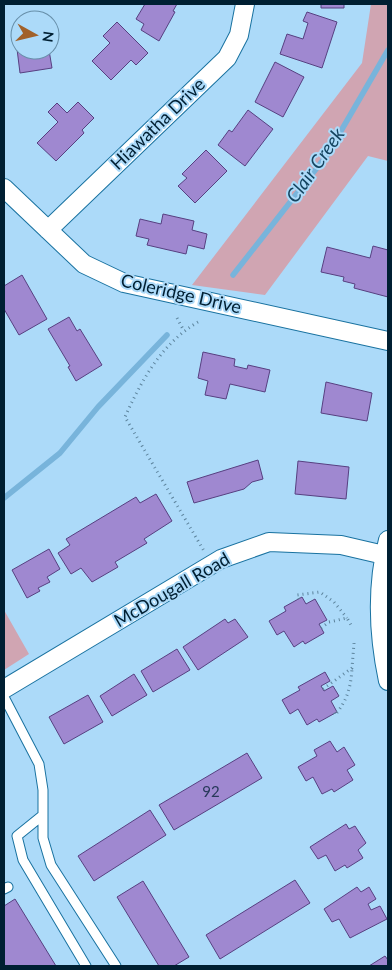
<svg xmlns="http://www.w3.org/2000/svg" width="392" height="970" font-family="Lato,sans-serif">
	<rect width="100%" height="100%" fill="#acdaf9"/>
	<path fill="#d0a5b2" d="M371,4H388V161L368,156L265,295L192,285L362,63Z
		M4,610L29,654L4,670Z"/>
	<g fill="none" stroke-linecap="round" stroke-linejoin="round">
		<path stroke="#78b4db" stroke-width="5.5" d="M233,275L327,155L388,50
			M4,498L60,453L98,407L167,335"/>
	</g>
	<path fill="#9f88d0" stroke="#574081" d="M145,4H177L173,11L175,12L159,41L141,30L144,24L136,19Z
		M321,4H344V8H321Z
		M307,12L337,22L322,68L280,54L287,34L303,39L308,23L303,21Z
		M117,22L148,53L136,65L131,60L111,80L92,61L110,43L103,36Z
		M20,24V50H49L52,68L20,73L14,25Z
		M275,62L304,77L283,117L255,102Z
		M78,102L94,118L82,130L84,133L56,161L37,143L58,122L48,112L57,103L67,113Z
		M248,110L273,129L245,166L218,145L229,130L232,132Z
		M206,150L227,171L195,203L178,186L187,178L182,174Z
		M163,214L194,221L192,230L207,234L204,249L188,245L186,254L147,245L149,239L136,236L140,219L161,224Z
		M373,246L388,250V297L354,288L355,284L343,281L344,277L321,272L327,247L370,258Z
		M22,275L47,319L19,335L4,309V286Z
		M69,317L77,331L80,329L102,365L76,381L68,367L70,366L48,329Z
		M203,352L235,359L234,366L247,369L248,365L270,370L265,392L230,384L226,399L205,395L208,381L198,378Z
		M326,382L372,393L367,421L321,413Z
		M258,460L263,479L252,482L244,489L194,503L187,482Z
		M298,461L349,467L346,499L295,494Z
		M156,494L172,521L144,539L147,543L115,562L118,567L92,582L81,568L71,574L58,553L70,545L66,539L136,497L140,503Z
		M49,549L60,569L47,577L50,582L38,588L40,591L27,598L12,570Z
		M302,597L306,604L315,599L327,620L319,624L324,633L305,644L303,641L294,647L284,631L277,635L269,621L286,611L284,607Z
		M225,619L228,623L235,619L248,637L198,670L183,647Z
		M177,649L190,670L153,692L141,671Z
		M325,672L330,681L321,686L324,691L333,686L339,696L331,701L337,712L319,722L317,719L307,725L298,709L290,714L282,700L300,690L298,687Z
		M134,674L147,695L112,716L100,696Z
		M88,695L103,722L64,744L49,717Z
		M330,741L337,752L344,747L355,765L347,770L353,780L334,792L332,789L322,794L313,777L306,781L298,767L317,756L314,750Z
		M247,753L262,778L174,830L159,805Z
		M150,810L166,835L94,881L78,856Z
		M346,824L349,829L355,826L366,843L358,850L363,858L347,868L345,865L335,871L326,855L318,859L310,847Z
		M295,880L310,903L220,959L206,935Z
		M143,881L189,957L174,966H159L117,897Z
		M357,887L361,892L369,887L376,899L368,904L371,910L380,906L387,919L350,938L339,919L332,922L324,909Z
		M15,899L56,966H4V906Z
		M385,956L388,960V966H369Z"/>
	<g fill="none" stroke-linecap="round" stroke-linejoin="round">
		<g stroke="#1972a0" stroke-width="11">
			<path id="lane" d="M4,697L39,764L43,790V838L51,865L116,966
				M43,815L17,836L23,860L86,966
				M4,889L8,887"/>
		</g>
		<g stroke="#1972a0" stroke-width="20">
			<path id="street" d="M4,188L84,264L124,283L388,341
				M48,230L227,58L239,35L245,4
				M388,540C376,587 378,634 388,681
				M4,689L221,559L269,542L341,545L384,555"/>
		</g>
		<path stroke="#5d849d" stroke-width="3" stroke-dasharray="1 4" stroke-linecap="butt" d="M177,318L184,331
			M198,322C162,343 141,381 125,417L204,551
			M299,599L297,595L320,592L334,602L347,618
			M321,628L329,622L347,618L351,625
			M323,689L352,668L354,643
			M334,713L335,715C347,701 351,687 352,668"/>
		<use href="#lane" stroke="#fff" stroke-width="9"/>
		<use href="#street" stroke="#fff" stroke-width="18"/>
	</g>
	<g text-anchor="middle" stroke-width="4" stroke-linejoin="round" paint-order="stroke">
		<g font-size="15" fill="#28395a">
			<text x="211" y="797">92</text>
		</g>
		<g font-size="18" fill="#001f32" stroke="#acdaf9">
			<text transform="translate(158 124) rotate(-44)" y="6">Hiawatha Drive</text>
			<text transform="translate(181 294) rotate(13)" y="6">Coleridge Drive</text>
			<text transform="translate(172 590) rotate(-30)" y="6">McDougall Road</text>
		</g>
		<g font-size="19" font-style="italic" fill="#144460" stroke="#acdaf9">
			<text transform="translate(315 165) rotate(-55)" y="7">Clair Creek</text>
		</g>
	</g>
	<rect width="392" height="970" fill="none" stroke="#001f32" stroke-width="10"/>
	<g transform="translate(35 35) rotate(98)"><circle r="24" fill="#acdaf9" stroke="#678fa9"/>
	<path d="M0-4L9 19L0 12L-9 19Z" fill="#a1612a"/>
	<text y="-8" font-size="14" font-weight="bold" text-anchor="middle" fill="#001f32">N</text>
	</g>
</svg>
